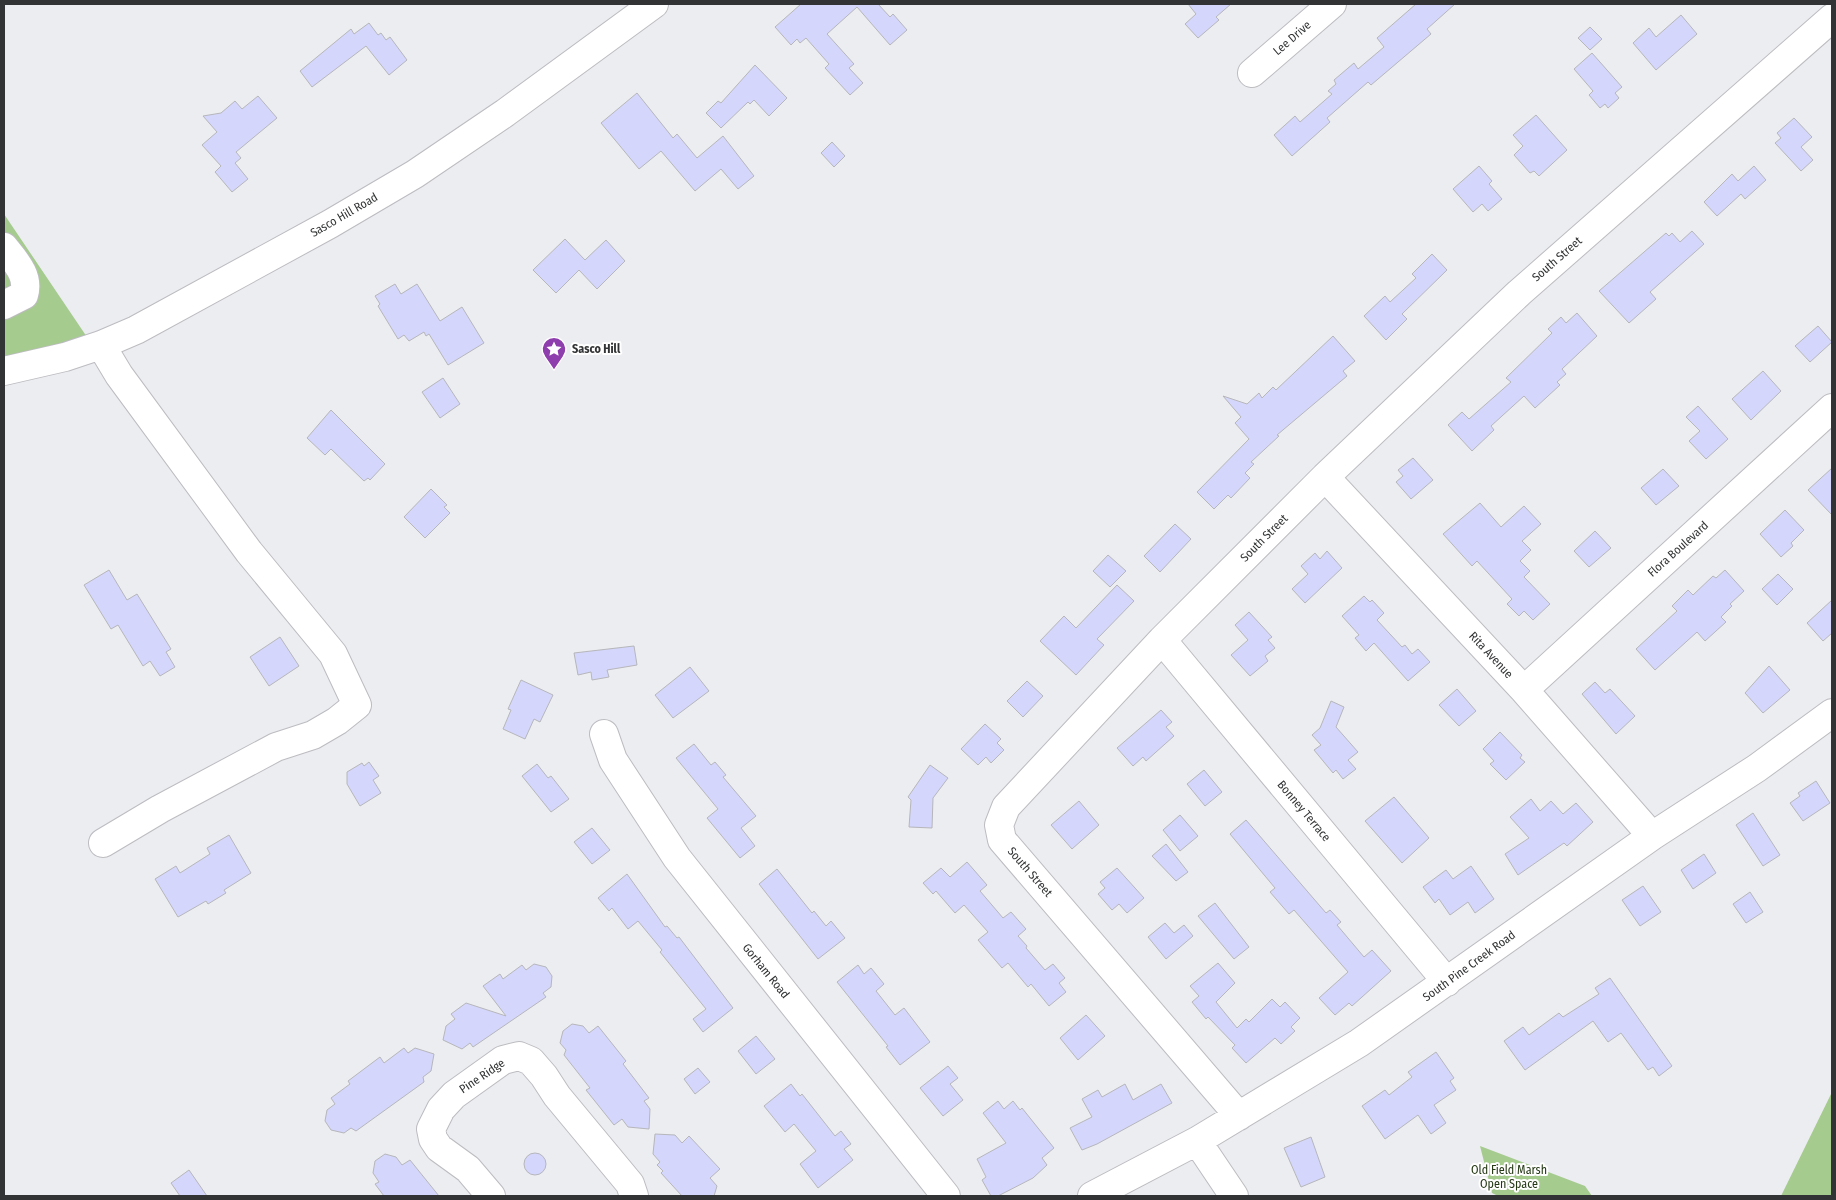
<svg xmlns="http://www.w3.org/2000/svg" width="1836" height="1200" font-family="'Fira Sans Condensed',sans-serif">
	<rect width="100%" height="100%" fill="#ecedf1"/>
	<path fill="#a6cb8e" d="M4,214L91,343L4,362Z
		M1832,1092V1196H1781Z
		M1480,1146L1585,1186L1592,1196H1498L1492,1193Z"/>
	<path fill="#d4d6fb" stroke="#b6b6bb" d="M801,4H878L890,17L893,14L907,30L890,45L857,7L827,34L854,64L849,68L863,83L850,95L825,68L829,64L806,38L800,43L797,39L791,45L775,27Z
		M1188,4H1231L1216,17L1219,20L1198,38L1185,24L1196,14Z
		M1416,4H1455L1427,29L1431,34L1371,85L1368,82L1327,118L1330,122L1292,156L1274,135L1295,116L1300,122L1332,94L1328,91L1336,84L1334,80L1354,63L1358,69L1384,47L1377,38Z
		M1681,15L1697,34L1656,70L1633,43L1649,28L1656,37Z
		M369,23L378,35L381,33L386,40L390,37L407,60L389,75L366,46L312,87L300,71L351,29L354,34Z
		M1590,27L1602,39L1590,50L1578,38Z
		M1592,53L1622,87L1615,93L1619,98L1608,108L1605,104L1600,108L1589,95L1593,91L1574,69Z
		M755,65L787,98L769,116L754,100L750,104L748,102L721,128L706,113L718,101L721,103Z
		M637,93L673,138L677,134L697,158L723,136L754,176L738,189L721,169L695,191L661,151L639,169L601,123Z
		M258,96L277,118L236,152L241,158L235,163L248,179L232,192L215,172L221,166L202,145L217,132L203,116L221,113L235,101L242,109Z
		M1536,115L1567,150L1539,176L1534,171L1530,173L1514,155L1523,146L1513,135Z
		M1794,118L1812,137L1801,147L1813,160L1801,171L1775,143L1781,138L1777,133Z
		M832,142L845,156L834,167L821,153Z
		M1479,166L1492,181L1489,184L1502,199L1488,211L1482,204L1473,212L1453,189Z
		M1754,166L1766,180L1745,199L1741,194L1717,216L1704,202L1732,174L1738,181Z
		M1692,231L1704,244L1650,292L1656,299L1629,323L1599,291L1666,233L1669,236L1672,233L1680,242Z
		M565,239L585,260L606,240L625,261L597,289L579,270L556,293L533,270Z
		M1432,254L1447,270L1402,314L1407,319L1386,340L1364,316L1385,296L1390,302L1416,278L1412,274Z
		M395,284L401,294L417,284L440,321L462,307L484,343L448,365L429,334L426,336L424,332L409,341L404,335L398,339L378,306L380,304L375,296Z
		M1577,313L1597,336L1562,369L1566,374L1557,382L1560,385L1535,408L1524,396L1491,426L1494,430L1472,451L1448,425L1462,412L1469,419L1511,382L1506,378L1552,333L1548,329L1561,317L1566,323Z
		M1818,326L1832,342L1810,362L1795,346Z
		M1333,336L1355,361L1343,371L1347,376L1277,435L1279,436L1251,462L1254,464L1245,473L1250,478L1231,498L1228,495L1214,509L1197,492L1249,439L1235,423L1241,417L1223,396L1247,404L1259,393L1262,398L1273,387L1276,390Z
		M1763,371L1781,391L1751,420L1732,399Z
		M443,378L460,404L440,418L422,392Z
		M1698,406L1728,439L1706,459L1689,441L1700,431L1686,417Z
		M331,410L385,464L370,480L368,478L364,481L331,449L325,455L307,438Z
		M1413,458L1433,480L1411,499L1396,482L1403,476L1398,470Z
		M1832,468V515L1808,490Z
		M1663,469L1679,486L1656,505L1641,488Z
		M431,489L447,505L444,507L450,513L425,538L404,517Z
		M1480,503L1501,527L1524,506L1541,524L1522,541L1531,550L1520,561L1530,571L1524,577L1550,604L1533,620L1524,611L1519,616L1507,604L1512,599L1477,561L1472,566L1443,534Z
		M1785,510L1804,530L1791,543L1793,546L1781,557L1760,534Z
		M1175,524L1191,539L1160,572L1144,556Z
		M1595,531L1611,548L1589,567L1574,551Z
		M1327,551L1342,568L1305,603L1292,589L1308,574L1301,566L1315,553L1320,559Z
		M1108,555L1126,571L1110,587L1093,571Z
		M109,570L127,600L137,594L171,649L166,652L175,667L160,676L150,661L143,666L118,625L111,629L84,585Z
		M1725,570L1744,591L1730,604L1732,606L1721,617L1726,622L1705,641L1697,632L1655,670L1636,649L1677,611L1672,606L1688,590L1693,595L1713,576L1716,578Z
		M1778,574L1793,589L1777,605L1762,589Z
		M1117,585L1134,601L1097,639L1104,645L1076,675L1040,641L1064,616L1076,628Z
		M1364,596L1370,602L1372,600L1384,613L1377,620L1402,647L1405,645L1412,654L1418,649L1430,662L1408,681L1374,643L1366,651L1355,638L1359,635L1342,616Z
		M1832,600V633L1823,641L1807,623Z
		M1249,612L1272,637L1268,640L1275,648L1265,656L1268,661L1250,676L1231,655L1248,640L1235,625Z
		M280,637L299,666L269,686L250,657Z
		M634,646L637,665L607,670L609,677L592,680L591,672L578,675L574,653Z
		M1769,666L1790,690L1763,713L1745,693Z
		M690,667L709,691L673,718L655,695Z
		M521,680L553,695L540,722L534,719L525,739L503,729L511,710L508,709Z
		M1027,681L1043,696L1023,717L1007,701Z
		M1595,682L1605,693L1610,689L1635,716L1616,734L1582,694Z
		M1457,689L1476,711L1459,726L1439,705Z
		M1331,701L1344,707L1336,727L1358,752L1348,760L1356,769L1343,779L1336,770L1333,773L1314,750L1321,745L1312,735L1320,728Z
		M1161,710L1172,722L1166,727L1174,736L1146,761L1143,757L1133,766L1117,748Z
		M985,724L1001,739L997,743L1004,750L991,763L986,757L978,765L961,749Z
		M1500,732L1522,755L1520,758L1525,762L1506,780L1490,764L1494,761L1483,749Z
		M694,744L711,765L715,762L726,775L723,777L756,816L741,828L755,846L740,858L707,818L718,809L676,758Z
		M369,762L379,776L373,780L381,793L360,806L347,784V772L362,763L364,766Z
		M537,764L548,778L551,776L569,799L551,812L522,776Z
		M930,765L948,778L933,798L932,828L909,827L911,800L908,797Z
		M1204,770L1222,792L1205,806L1187,784Z
		M1816,781L1830,803L1803,821L1790,803L1800,796L1798,793Z
		M1394,797L1429,838L1402,863L1365,821Z
		M1531,799L1540,811L1551,801L1563,814L1576,803L1593,822L1567,846L1564,843L1518,875L1505,854L1529,838L1510,817Z
		M1079,801L1099,825L1072,849L1051,825Z
		M1753,813L1780,855L1763,866L1736,825Z
		M1180,815L1198,836L1180,851L1163,830Z
		M1246,820L1326,913L1330,910L1341,922L1337,925L1364,957L1372,950L1391,971L1352,1006L1349,1003L1335,1015L1319,998L1348,972L1294,910L1289,914L1270,892L1275,888L1230,834Z
		M592,828L610,850L592,864L574,842Z
		M229,835L251,873L224,890L226,893L208,904L206,901L178,917L155,879L176,866L180,873L210,854L207,848Z
		M1166,844L1188,872L1176,881L1152,856Z
		M1704,854L1716,873L1693,889L1681,870Z
		M967,862L987,885L980,891L1003,918L1011,912L1026,929L1018,936L1027,946L1026,948L1045,970L1053,964L1065,978L1059,983L1066,992L1049,1006L1031,984L1028,987L1008,963L1002,968L978,940L988,932L964,905L955,913L936,891L933,894L923,883L941,868L950,877Z
		M1471,866L1494,899L1475,913L1468,902L1450,915L1439,899L1435,903L1423,887L1446,870L1453,879Z
		M1117,868L1144,898L1127,913L1119,904L1112,910L1098,894L1105,888L1100,882Z
		M777,869L812,913L814,911L826,926L831,921L845,938L818,959L759,884Z
		M627,874L665,927L667,926L677,938L679,937L733,1008L703,1032L693,1019L706,1009L660,952L662,950L638,921L628,929L612,908L609,911L598,898Z
		M1643,886L1661,912L1640,926L1622,900Z
		M1750,892L1763,912L1746,923L1733,904Z
		M1215,903L1249,947L1234,959L1198,916Z
		M1165,923L1174,933L1184,925L1193,936L1166,959L1148,937Z
		M1218,963L1235,983L1216,1002L1237,1028L1246,1019L1249,1022L1272,999L1280,1007L1285,1002L1300,1018L1291,1027L1295,1031L1281,1044L1275,1038L1246,1063L1232,1048L1235,1045L1208,1017L1206,1019L1192,1002L1199,996L1190,986Z
		M534,964L546,967L552,976L551,987L543,993L546,997L473,1047L470,1043L462,1049L443,1040L446,1026L455,1019L451,1014L466,1003L506,1016L483,986L500,974L503,979L522,965L526,970Z
		M858,965L864,974L871,968L884,984L876,991L895,1015L904,1008L930,1042L900,1065L886,1047L888,1046L837,982Z
		M1610,978L1672,1066L1659,1076L1653,1067L1648,1070L1621,1033L1608,1042L1593,1021L1525,1070L1504,1041L1523,1027L1529,1035L1559,1013L1563,1017L1599,994L1595,988Z
		M1086,1015L1105,1036L1078,1060L1060,1038Z
		M572,1024L583,1026L589,1033L598,1026L626,1061L623,1064L649,1098L644,1101L650,1109L649,1129L628,1127L622,1119L614,1125L586,1090L590,1088L564,1055L566,1050L560,1043L563,1031Z
		M756,1036L775,1059L756,1074L738,1051Z
		M404,1048L408,1053L415,1048L434,1054L431,1071L423,1077L424,1082L356,1131L351,1128L344,1133L331,1130L325,1121L327,1110L335,1104L331,1098L350,1084L348,1081L380,1057L384,1063Z
		M1436,1052L1454,1078L1450,1081L1456,1090L1434,1105L1446,1123L1431,1134L1418,1115L1385,1139L1362,1106L1385,1090L1389,1095L1412,1077L1408,1072Z
		M948,1066L958,1078L950,1084L963,1100L943,1116L920,1088Z
		M698,1068L710,1082L695,1094L684,1079Z
		M791,1084L800,1096L802,1094L835,1136L841,1131L851,1144L844,1149L853,1160L818,1188L800,1164L816,1151L794,1124L785,1132L764,1106Z
		M1125,1084L1133,1100L1161,1084L1172,1103L1097,1144L1082,1150L1070,1128L1092,1117L1082,1099L1098,1090L1102,1097Z
		M998,1101L1004,1109L1013,1101L1020,1110L1022,1108L1054,1148L1042,1158L1047,1165L1033,1178L998,1196H991L982,1180L986,1177L977,1159L1006,1143L983,1113Z
		M655,1134L675,1135L682,1143L689,1136L720,1169L710,1178L717,1186L714,1196H682L661,1173L663,1171L657,1165L660,1162L653,1154Z
		M1311,1137L1325,1177L1301,1187L1284,1148Z
		M524 1164a11 11 0 1 1 22 0a11 11 0 1 1-22 0Z
		M385,1154L396,1157L402,1165L410,1160L439,1196H384L375,1184L379,1182L373,1173L375,1161Z
		M189,1170L207,1196H180L171,1183Z"/>
	<g fill="none" stroke-linecap="round" stroke-linejoin="round">
		<g stroke="#bcbcc1" stroke-width="30">
			<path id="minor" d="M1252,73L1332,4
				M4,247C15,261 30,276 24,295L4,305
				M101,345L119,375L249,552L333,654L357,705L337,721L313,735L276,747L160,809L103,843
				M4,371L65,357L101,345L136,330L330,224L415,174L505,113L654,4
				M1325,477L1524,690L1652,836
				M1162,640L1447,982
				M1524,690L1832,408
				M604,734L613,760L677,858L946,1196
				M1239,1116L1002,840L999,825L1006,807L1162,640L1325,477L1519,293L1832,18
				M1197,1141L1234,1196
				M491,1196L468,1169L439,1148L433,1139L431,1129L441,1109L454,1095L503,1060L519,1056L531,1061L544,1076L557,1096L630,1184L634,1196
				M1092,1196L1197,1141L1359,1043L1652,836L1757,768L1832,713"/>
		</g>
		<use href="#minor" stroke="#fff" stroke-width="28"/>
	</g>
	<defs>
		<g id="sight-pin" transform="scale(1.25)"><path d="M0 17L-7.5 6A9.5 9.5 0 1 1 7.5 6Z" fill="#8f3ead" stroke="#fff"/><path d="M0-6L1.8-2.2L6-1.7L2.9 1.2L3.7 5.4L0 3.3L-3.7 5.4L-2.9 1.2L-6-1.7L-1.8-2.2Z" fill="#fff"/></g>
	</defs>
	<g fill-rule="evenodd">
		<use href="#sight-pin" x="554" y="349"/>
	</g>
	<g text-anchor="middle" stroke-width="4" stroke-linejoin="round" paint-order="stroke">
		<g font-size="12" fill="#323334" stroke="#fff">
			<text transform="translate(1292 38) rotate(-41)" y="4">Lee Drive</text>
			<text transform="translate(344 215) rotate(-30)" y="4">Sasco Hill Road</text>
			<text transform="translate(1557 259) rotate(-41)" y="4">South Street</text>
			<text transform="translate(1264 538) rotate(-45)" y="4">South Street</text>
			<text transform="translate(1678 549) rotate(-42)" y="4">Flora Boulevard</text>
			<text transform="translate(1491 655) rotate(47)" y="4">Rita Avenue</text>
			<text transform="translate(1304 811) rotate(50)" y="4">Bonney Terrace</text>
			<text transform="translate(1030 872) rotate(49)" y="4">South Street</text>
			<text transform="translate(1469 966) rotate(-36)" y="4">South Pine Creek Road</text>
			<text transform="translate(766 971) rotate(51)" y="4">Gorham Road</text>
			<text transform="translate(482 1076) rotate(-34)" y="4">Pine Ridge</text>
		</g>
		<g font-size="12" font-weight="bold" fill="#323334" stroke="#fff" text-anchor="start">
			<text x="572" y="353">Sasco Hill</text>
		</g>
		<g font-size="12" fill="#253915" stroke="#fff">
			<text x="1509" y="1174">Old Field Marsh<tspan x="1509" dy="14">Open Space</tspan></text>
		</g>
	</g>
	<rect width="1836" height="1200" fill="none" stroke="#323334" stroke-width="10"/>
</svg>
